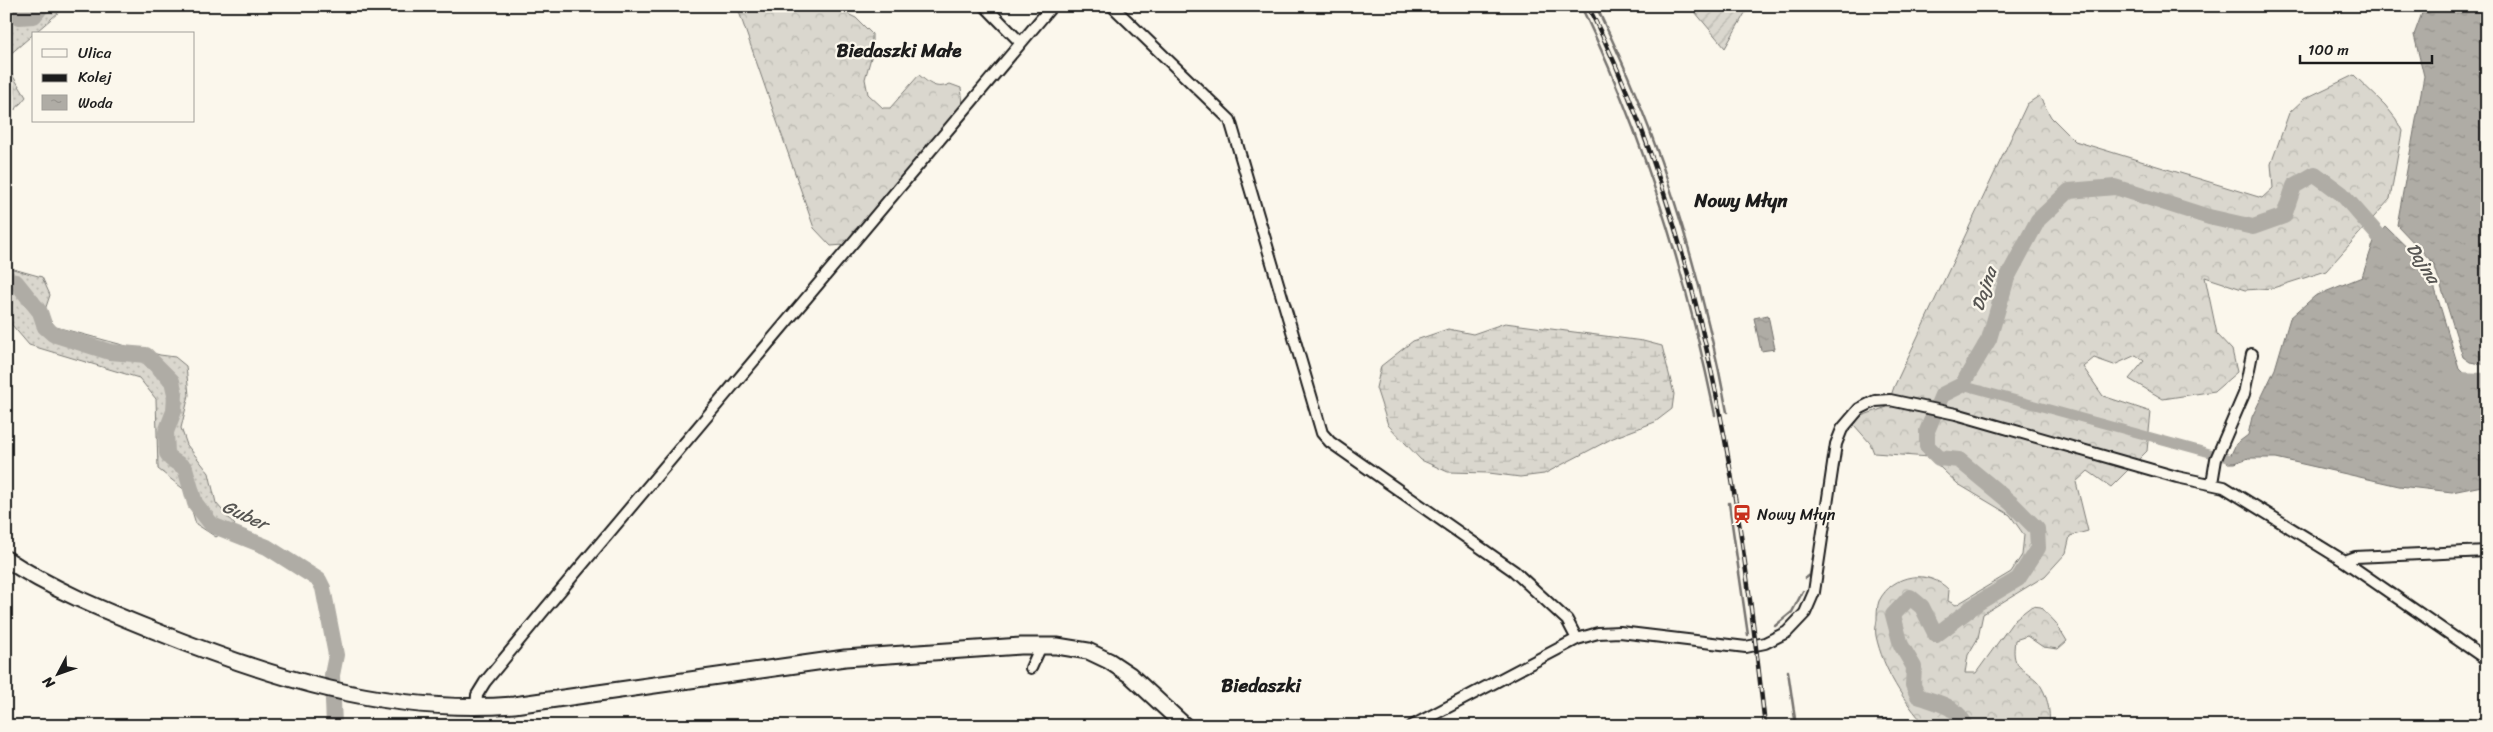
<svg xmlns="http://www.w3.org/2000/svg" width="2493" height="732" font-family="Sriracha,sans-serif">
	<defs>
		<pattern id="grass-dots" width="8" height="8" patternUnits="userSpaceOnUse" patternTransform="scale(1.25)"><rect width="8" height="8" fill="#dad7ce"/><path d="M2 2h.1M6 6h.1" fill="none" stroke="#bab8b0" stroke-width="1.8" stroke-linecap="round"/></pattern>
		<pattern id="forest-crowns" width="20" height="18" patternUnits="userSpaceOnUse" patternTransform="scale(1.25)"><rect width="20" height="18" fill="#dad7ce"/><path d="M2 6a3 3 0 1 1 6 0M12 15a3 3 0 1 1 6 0" fill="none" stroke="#bab8b0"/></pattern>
		<pattern id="wetland-marsh" width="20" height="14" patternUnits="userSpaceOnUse" patternTransform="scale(1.25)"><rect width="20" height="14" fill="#dad7ce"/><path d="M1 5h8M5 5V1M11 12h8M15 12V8" fill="none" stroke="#bab8b0"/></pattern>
		<pattern id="garden-furrows" width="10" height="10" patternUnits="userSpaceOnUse" patternTransform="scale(1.25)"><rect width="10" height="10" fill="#dad7ce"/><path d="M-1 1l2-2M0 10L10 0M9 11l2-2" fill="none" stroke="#bab8b0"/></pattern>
		<pattern id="water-ripples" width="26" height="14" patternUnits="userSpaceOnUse" patternTransform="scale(1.25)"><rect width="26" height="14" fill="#afaca5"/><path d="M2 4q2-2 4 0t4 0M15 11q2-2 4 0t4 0" fill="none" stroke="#96938d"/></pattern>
	</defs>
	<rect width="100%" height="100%" fill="#fbf7ec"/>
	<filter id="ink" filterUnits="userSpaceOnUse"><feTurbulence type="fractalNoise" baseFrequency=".02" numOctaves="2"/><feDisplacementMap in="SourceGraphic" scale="10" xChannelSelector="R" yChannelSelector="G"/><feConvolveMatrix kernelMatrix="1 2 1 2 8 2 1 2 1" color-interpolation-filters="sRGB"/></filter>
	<g filter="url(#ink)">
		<path fill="url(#grass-dots)" stroke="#7b7a75" d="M6,6H66L8,56L9,70L26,97L16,109L6,111Z
			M6,267L42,277L50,295L44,313L56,327L160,355L175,357L186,366L189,395L181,428L187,445L209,473L216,503L235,525L216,537L196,524L186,491L158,469L156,399L139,378L29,345L6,318Z"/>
		<path fill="url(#forest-crowns)" stroke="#7b7a75" d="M737,6H831L856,18L872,34V54L865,79L868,94L883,108H890L919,75C930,84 936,90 950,84L961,88L963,103L844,245L831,246L814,228Z
			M2354,75L2385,105L2396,119L2402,131L2390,199L2326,271L2273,288L2245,290L2205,277L2217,334L2232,350L2237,372L2215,391L2163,399L2129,379L2144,361L2136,355L2114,365L2094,358L2083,367L2103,396L2151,412L2147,451L2111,487L2088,471L2076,482L2088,531L2070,536L2066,553L2045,576L1983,614L1978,638L1968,655L1965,673H1976L2015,619L2032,606L2041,607L2056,623L2067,641L2058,649L2043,647L2027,636L2015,640C2011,668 2020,665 2037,681C2047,692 2051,712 2049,726H1926C1904,702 1883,669 1876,636C1875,631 1876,625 1877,620C1877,614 1877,606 1879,601C1893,573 1929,569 1949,590L1948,601L1956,605L2011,572L2022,555L2024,535L2010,515L1958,484L1929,457L1874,453L1870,443L1854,425L1861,416L1887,407L1894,387L2027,104L2039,96L2051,117L2075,141L2262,198L2273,188L2271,164L2289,113L2304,99Z"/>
		<path fill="url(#wetland-marsh)" stroke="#7b7a75" d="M1505,323L1643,341L1662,346L1674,394L1672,409L1655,422L1613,438L1544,474L1520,477L1489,473L1448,472L1421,460L1388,425L1376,388L1381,366L1413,341L1448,329L1473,334Z"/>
		<path fill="url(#garden-furrows)" stroke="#7b7a75" d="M1690,6H1749L1725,48Z"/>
		<path fill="url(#water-ripples)" stroke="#74726e" d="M2470,6H2487V365L2470,362L2463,357L2434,264L2397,225L2424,76L2414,35L2422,13Z
			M2386,227L2429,269L2459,369L2481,390L2487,391V485L2452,492L2399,486L2276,458H2249L2234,463H2227L2236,444L2248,435L2252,417L2275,369L2290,318L2315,296L2362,277L2374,241Z
			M1768,315L1775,349L1761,351L1754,318Z"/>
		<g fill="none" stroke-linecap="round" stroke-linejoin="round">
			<path stroke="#74726e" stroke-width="2.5" d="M1581,6C1644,137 1686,273 1715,415
				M1596,6C1659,134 1701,272 1727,412
				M1729,503L1748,635
				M1806,578L1810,575L1814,552
				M1775,626L1792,612L1803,591
				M1788,671L1796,726"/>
			<path stroke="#afaca5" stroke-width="9" d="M1962,385L2228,458"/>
			<path stroke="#afaca5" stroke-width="16" d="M6,12L19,17L34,16L42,6
				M6,85L8,91L6,100
				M6,280L16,282L40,312L45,327L53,334L110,352L146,355L172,381L175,394L174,411L166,432L167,453L171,459L185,468L195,503L212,525L267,547L319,580L323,588L336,655L332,675L334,726
				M2452,374L2455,380L2487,381
				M1883,726H1888
				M1965,726C1960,706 1934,702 1918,696L1913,685L1914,667L1901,645L1893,615L1910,597L1922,607L1936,635L1978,603L2018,579L2038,548L2037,529L2011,503L1959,460L1939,458L1927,446V431L1942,395L1962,385L1989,339L2007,278L2038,220L2069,191L2115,187L2209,217L2253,227L2284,216L2294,186L2315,174L2342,194L2393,252"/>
			<g stroke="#1c1c1c" stroke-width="14">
				<path id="street" d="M985,6L1021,43
					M1112,6L1230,120L1322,433L1330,442L1514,571L1567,620L1577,639
					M2212,483L2216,459L2244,394L2252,354
					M2344,561L2487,660
					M1031,668L1041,646
					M476,708L477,695L485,682L545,609L1052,6
					M1412,726L1577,639L1598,633L1620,632L1746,647L1765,643L1787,632L1805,613L1814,592L1836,444L1842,429L1859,409L1875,401L1890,400L1956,414L2177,477L2224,487L2344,561L2355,557L2487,551"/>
			</g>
			<g stroke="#1c1c1c" stroke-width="19">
				<path id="secondary" d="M6,559C51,589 103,610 153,630C270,677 386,715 514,705L845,658L1021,646H1057L1088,651L1109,661L1130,675L1185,726"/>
			</g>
			<use href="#street" stroke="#fbf7ec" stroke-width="10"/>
			<use href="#secondary" stroke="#fbf7ec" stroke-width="15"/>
			<g stroke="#1c1c1c" stroke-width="4.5">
				<path id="rail" d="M1588,6C1700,230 1738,479 1765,726"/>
			</g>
			<use href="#rail" stroke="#fbf7ec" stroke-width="2.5" stroke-dasharray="8" stroke-linecap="butt"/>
		</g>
	</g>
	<defs>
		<g id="station-bare" transform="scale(1.5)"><path d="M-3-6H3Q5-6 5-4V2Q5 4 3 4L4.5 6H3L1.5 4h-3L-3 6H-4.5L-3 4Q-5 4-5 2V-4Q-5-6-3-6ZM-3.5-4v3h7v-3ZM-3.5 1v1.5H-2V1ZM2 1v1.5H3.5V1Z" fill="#c8321e" stroke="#fbf7ec" stroke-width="2.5" paint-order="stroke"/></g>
	</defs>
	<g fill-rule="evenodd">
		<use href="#station-bare" x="1742" y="514"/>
	</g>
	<g text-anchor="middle" stroke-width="4.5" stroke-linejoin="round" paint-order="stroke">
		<g font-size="16" fill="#1c1c1c" stroke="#fbf7ec" text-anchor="start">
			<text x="1757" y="520">Nowy Młyn</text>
		</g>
		<g font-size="18" font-style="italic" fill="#575653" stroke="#fbf7ec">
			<text transform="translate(2423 263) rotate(57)" y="6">Dajna</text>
			<text transform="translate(1984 289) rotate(-71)" y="6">Dajna</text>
			<text transform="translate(245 515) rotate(25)" y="6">Guber</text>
		</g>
		<g font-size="19" font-weight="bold" fill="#1c1c1c" stroke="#fbf7ec">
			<text x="899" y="57">Biedaszki Małe</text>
			<text x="1741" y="207">Nowy Młyn</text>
			<text x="1261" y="692">Biedaszki</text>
		</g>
	</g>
	<rect width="2493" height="732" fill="none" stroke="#fbf7ec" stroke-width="25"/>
	<rect x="12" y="12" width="2468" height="707" fill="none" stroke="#1c1c1c" stroke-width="2" filter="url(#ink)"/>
	<rect x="32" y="32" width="162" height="90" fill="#fbf7ec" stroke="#a29f99"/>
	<rect x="42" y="49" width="25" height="8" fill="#fbf7ec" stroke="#a29f99"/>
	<text x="78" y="58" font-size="15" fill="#1c1c1c">Ulica</text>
	<rect x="42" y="74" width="25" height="8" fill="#1c1c1c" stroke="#a29f99"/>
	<text x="78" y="82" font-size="15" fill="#1c1c1c">Kolej</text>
	<rect x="42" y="95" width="25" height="15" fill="url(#water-ripples)" stroke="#a29f99"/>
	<text x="78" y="108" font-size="15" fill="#1c1c1c">Woda</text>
	<g transform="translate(58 674) rotate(229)" stroke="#fbf7ec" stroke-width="4" paint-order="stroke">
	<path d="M0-4L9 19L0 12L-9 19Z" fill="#1c1c1c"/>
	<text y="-8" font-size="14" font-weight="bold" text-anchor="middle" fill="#1c1c1c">N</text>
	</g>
	<path d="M2300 55v8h132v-8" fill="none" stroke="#1c1c1c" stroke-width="2.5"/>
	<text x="2308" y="55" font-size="15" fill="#1c1c1c" stroke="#fbf7ec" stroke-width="4" paint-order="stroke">100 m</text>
</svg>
